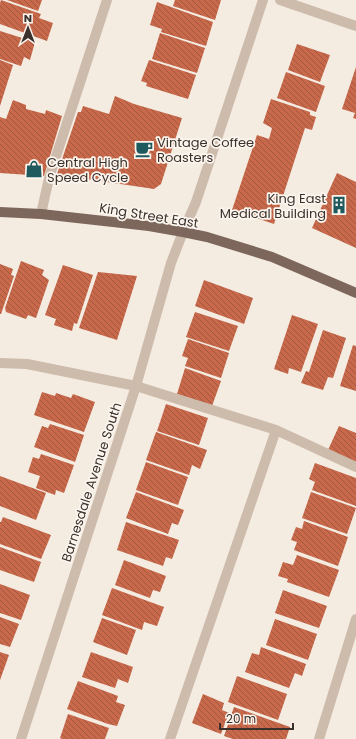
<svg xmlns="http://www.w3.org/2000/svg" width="356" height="739" font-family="Poppins,sans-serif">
	<defs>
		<pattern id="building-back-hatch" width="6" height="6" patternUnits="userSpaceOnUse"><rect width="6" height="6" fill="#c8694b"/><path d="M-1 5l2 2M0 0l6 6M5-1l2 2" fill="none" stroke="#a4573f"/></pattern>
	</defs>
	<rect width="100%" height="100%" fill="#f4ebe1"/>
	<path fill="url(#building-back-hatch)" d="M1,0L41,14L39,18L53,23L47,41L0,24V3Z
		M7,0H42L38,11Z
		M175,0H221L215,20L173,6Z
		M157,2L213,22L206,46L161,32L162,29L150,25Z
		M0,31L35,42L30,60L24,57L21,66L0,59Z
		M160,33L205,48L197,73L152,59Z
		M297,44L330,55L320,82L288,70Z
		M0,60L13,65L0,106Z
		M149,60L196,75L188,99L146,86L147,83L141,81Z
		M356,67V119L353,118L355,113L342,109Z
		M286,72L325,86L316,112L277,98Z
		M115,96L134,104L182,118L161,184L154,189L87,179L56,177L78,112H81L83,106L109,114Z
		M271,99L310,112V115L316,117L312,130L305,128L274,224L232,210L257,135L269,139L272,128L263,123Z
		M13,100L26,105V109L45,114L46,110L62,116L44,176L0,173V117L6,119Z
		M337,173L356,182V248L312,228Z
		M21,261L44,270L42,275L49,280L36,318L28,315L26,319L6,312L5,308Z
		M0,264L13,269L11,275L14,276L1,314H0Z
		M63,265L93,275L77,324L74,323L72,331L54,325L56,319L45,315Z
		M98,272L137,276L117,340L79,328Z
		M204,280L253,298L244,324L195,306Z
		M195,312L238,326L229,351L186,337Z
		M292,315L318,324L301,372L289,368L288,374L274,369Z
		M323,330L346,338L333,378L328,377L323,390L301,383L306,371L309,372Z
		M188,339L229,353L221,378L185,366L188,358L182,356Z
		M353,345L356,346V391L340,386Z
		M185,368L221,381L212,406L177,394Z
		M42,392L55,396L56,393L71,398L73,394L95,402L84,432L34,415Z
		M166,404L208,418L199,445L157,431Z
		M50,424L84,435L75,462L34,447L42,426L48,428Z
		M339,426L356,433V462L328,450Z
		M156,432L207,450L200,469L192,465L189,475L146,460Z
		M41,454L74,465L64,493L56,490L55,495L36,488L40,476L28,472L33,457L39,459Z
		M146,462L188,477L178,505L136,490Z
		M315,463L356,478V506L312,490L315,482L309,479Z
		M0,476L46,493L36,520L0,506Z
		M136,492L184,510L178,525L172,523L168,534L126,518Z
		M311,492L356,508L347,534L302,518Z
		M3,517L51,535L41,559L0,544V522H1Z
		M304,521L348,537L338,566L294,550L297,542L291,540L296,527L302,529Z
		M126,522L179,540L172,559L166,557L163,566L117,550Z
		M0,547L41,562L34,582L0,570Z
		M297,555L339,570L329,597L287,582L288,579L278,576L283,562L293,565Z
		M124,560L166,576L160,592L153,590L150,598L115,585Z
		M0,584L30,595L21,620L0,613Z
		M112,588L164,607L157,626L144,622L142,630L102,615Z
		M283,590L327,606L319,628L275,613Z
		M0,617L19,624L10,647L0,644Z
		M102,618L136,630L127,655L93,642Z
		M275,619L317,634L308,660L266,645Z
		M261,647L306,664L302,676L295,673L289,688L245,672L252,653L259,655Z
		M0,652L9,655L0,680Z
		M91,652L133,667L128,683L118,679L115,688L82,677Z
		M237,676L287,694L278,720L228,702Z
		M78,681L118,696L116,702L125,705L117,726L108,724L67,709Z
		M203,694L224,703L222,710L229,713L221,734L192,723Z
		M234,707L290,727L286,739H233L224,736Z
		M68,714L109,728L105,739H62L60,738Z"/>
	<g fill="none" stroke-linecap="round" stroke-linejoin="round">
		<path stroke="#cdbbac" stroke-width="10" d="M280,0L356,26
			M41,214L49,178L107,0
			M0,363L27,364L136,386L276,430L356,467
			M21,739L136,386L171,263L183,232L196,202L263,0
			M170,739L276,430
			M319,739L356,619"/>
		<path stroke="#7d675c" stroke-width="10" d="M0,212L41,214L149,226L183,232L207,237L272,257L356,293"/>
	</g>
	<defs>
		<g id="cafe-bare" transform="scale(1.38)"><path d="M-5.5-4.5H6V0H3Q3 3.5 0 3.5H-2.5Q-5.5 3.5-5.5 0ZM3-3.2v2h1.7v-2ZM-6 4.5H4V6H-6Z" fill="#1f5a5e" stroke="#fbf5ee" stroke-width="2.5" paint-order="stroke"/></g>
		<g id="shop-bare" transform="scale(1.38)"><path d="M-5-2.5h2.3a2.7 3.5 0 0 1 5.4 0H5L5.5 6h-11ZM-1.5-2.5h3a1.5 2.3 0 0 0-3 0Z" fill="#1f5a5e" stroke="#fbf5ee" stroke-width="2.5" paint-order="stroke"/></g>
		<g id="building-bare" transform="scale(1.38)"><path d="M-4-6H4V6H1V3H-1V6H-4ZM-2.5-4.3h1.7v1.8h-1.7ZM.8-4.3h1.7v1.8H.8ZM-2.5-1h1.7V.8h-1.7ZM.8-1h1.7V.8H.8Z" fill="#1f5a5e" stroke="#fbf5ee" stroke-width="2.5" paint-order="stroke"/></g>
	</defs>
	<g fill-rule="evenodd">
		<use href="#cafe-bare" x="144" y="149"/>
		<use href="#shop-bare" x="34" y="169"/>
		<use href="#building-bare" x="339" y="205"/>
	</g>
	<g text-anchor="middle" stroke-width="3.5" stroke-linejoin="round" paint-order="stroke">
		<g font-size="13" fill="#3b302b" stroke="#fbf5ee" text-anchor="start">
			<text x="157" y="147">Vintage Coffee<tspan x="157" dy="15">Roasters</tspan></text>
			<text x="47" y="167">Central High<tspan x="47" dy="15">Speed Cycle</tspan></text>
			<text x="326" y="203" text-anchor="end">King East<tspan x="326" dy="15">Medical Building</tspan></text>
		</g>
		<g font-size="13" fill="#3b302b" stroke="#fbf5ee">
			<text transform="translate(149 215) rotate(9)" y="5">King Street East</text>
			<text transform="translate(91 482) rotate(-72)" y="5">Barnesdale Avenue South</text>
		</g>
	</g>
	<g transform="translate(28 28)" stroke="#fbf5ee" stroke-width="3" paint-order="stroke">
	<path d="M0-3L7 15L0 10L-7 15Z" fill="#3b302b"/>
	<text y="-6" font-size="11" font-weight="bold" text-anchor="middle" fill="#3b302b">N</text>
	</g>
	<path d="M220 723v6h73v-6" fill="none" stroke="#3b302b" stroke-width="2"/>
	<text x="226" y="723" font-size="12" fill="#3b302b" stroke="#fbf5ee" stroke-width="3" paint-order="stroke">20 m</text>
</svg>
